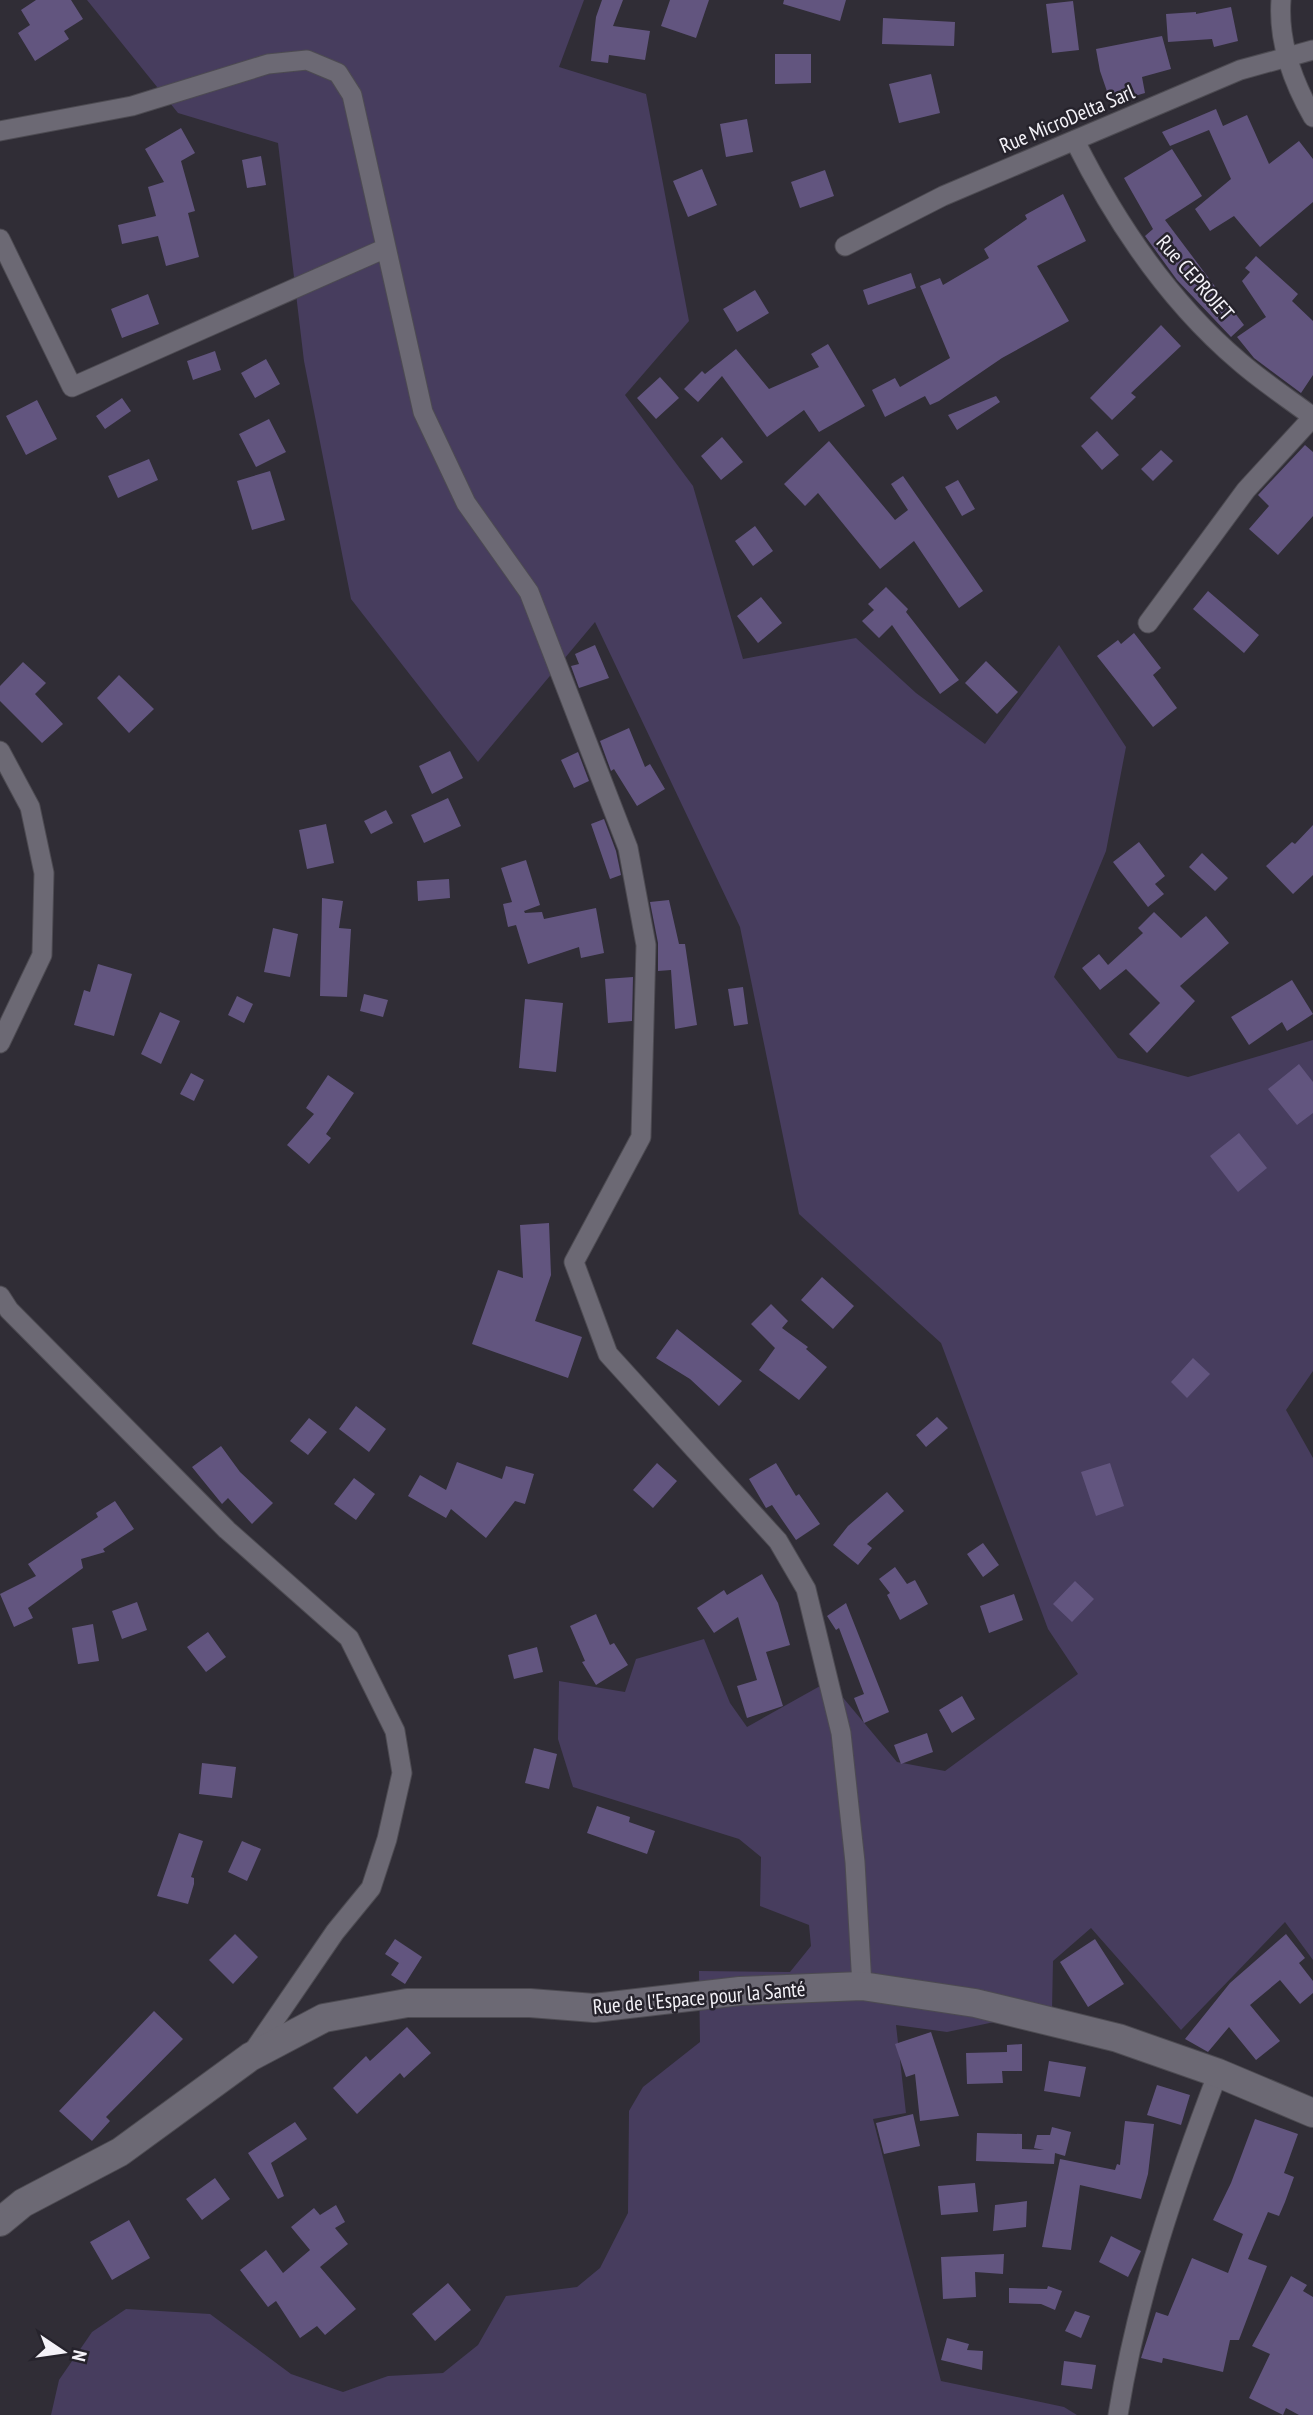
<svg xmlns="http://www.w3.org/2000/svg" width="1313" height="2415" font-family="'PT Sans Narrow',sans-serif">
	<rect width="100%" height="100%" fill="#302d36"/>
	<path fill="#473d5e" d="M87,0H584L559,67L646,94L689,321L625,395L693,486L743,659L856,638L916,693L985,744L1059,645L1126,747L1106,851L1054,977L1118,1058L1188,1077L1313,1040V1371L1286,1410L1313,1458V1960L1285,1922L1181,2030L1091,1928L1053,1961L1052,2010L947,2032L896,2025L906,2113L873,2119L941,2381L1064,2407L1077,2415H51L59,2380L92,2332L126,2309L210,2314L291,2374L343,2392L388,2376L443,2373L478,2345L506,2296L577,2287L600,2268L628,2213L629,2111L643,2087L700,2042L699,1971L790,1972L811,1946L809,1925L760,1906L761,1857L739,1839L573,1787L558,1739L559,1681L625,1692L636,1659L704,1639L730,1703L747,1727L829,1681L897,1762L945,1771L1078,1674L1048,1629L941,1343L799,1214L740,927L595,622L478,762L351,599L304,361L278,143L178,113Z"/>
	<path fill="#62557f" d="M36,0H71L83,19L64,31L69,39L35,61L18,33L30,25L21,10Z
		M602,0H623L613,26L650,31L645,60L609,55L608,63L591,61L596,17Z
		M670,0H709L696,38L661,26Z
		M784,0H846L840,21L783,4Z
		M1073,1L1079,50L1052,53L1046,4Z
		M1231,7L1238,41L1214,47L1212,39L1168,42L1166,14L1196,12V14Z
		M883,18L955,22L954,46L882,44Z
		M1162,36L1171,69L1142,77L1145,93L1111,103L1100,71L1096,49Z
		M775,54H811V83L775,84Z
		M931,74L940,113L899,123L889,84Z
		M1216,109L1223,126L1247,115L1269,164L1299,141L1313,159V202L1260,247L1234,216L1210,231L1195,209L1231,179L1209,130L1170,146L1162,132Z
		M747,119L753,152L726,157L720,124Z
		M181,128L195,153L181,161L195,211L188,213L199,257L166,266L158,236L122,244L118,225L156,216L148,187L164,182L145,149Z
		M1172,149L1202,196L1165,220L1244,325L1231,337L1177,280L1145,236L1153,229L1124,178Z
		M261,156L266,185L247,188L242,160Z
		M702,169L717,205L688,217L673,181Z
		M825,170L834,196L800,208L791,182Z
		M1063,194L1086,241L1037,266L1069,321L1002,358L939,401L930,405L925,396L885,417L872,390L895,378L900,387L950,358L920,286L940,278L943,285L989,258L984,249L1027,219L1025,215Z
		M1256,256L1298,294L1292,301L1313,321V375L1301,393L1254,358L1237,337L1266,317L1242,281L1250,272L1245,268Z
		M911,273L916,288L868,305L863,290Z
		M755,290L769,313L737,332L723,309Z
		M148,294L159,324L122,338L111,309Z
		M1161,325L1181,346L1131,393L1136,397L1112,420L1090,398Z
		M828,344L865,406L819,432L804,410L767,437L722,376L698,402L684,389L702,371L705,374L736,349L769,389L819,367L811,354Z
		M215,351L221,370L193,380L187,361Z
		M266,359L280,384L255,398L241,373Z
		M660,377L679,398L656,419L637,398Z
		M996,396L1000,402L957,430L948,415Z
		M122,398L131,411L105,429L96,416Z
		M37,400L57,439L26,455L6,416Z
		M269,419L286,452L256,467L239,434Z
		M1097,431L1119,455L1102,470L1081,446Z
		M722,437L743,462L721,480L701,456Z
		M829,441L895,520L908,510L891,484L903,476L983,591L959,608L914,541L880,569L818,493L805,506L784,484Z
		M1305,445L1313,452V516L1278,555L1249,529L1269,506L1258,495Z
		M1161,450L1173,461L1153,481L1141,469Z
		M149,459L158,480L118,498L108,476Z
		M270,471L285,520L252,530L237,481Z
		M958,480L975,509L962,516L945,487Z
		M755,526L773,551L753,566L735,541Z
		M886,587L908,609L906,612L959,680L940,694L892,625L879,638L862,621L874,610L868,604Z
		M1208,591L1259,635L1244,653L1193,609Z
		M761,597L782,623L758,643L737,616Z
		M1134,633L1161,668L1153,675L1177,708L1153,727L1097,656L1118,640L1121,644Z
		M595,645L609,678L579,688L571,666L579,664L575,654Z
		M986,661L1018,692L997,714L965,683Z
		M23,662L46,683L35,694L63,724L42,743L0,701V686Z
		M119,675L154,709L129,733L97,698Z
		M629,728L645,767L650,764L665,789L637,806L614,769L611,771L600,741Z
		M450,751L463,778L432,794L419,766Z
		M578,752L589,781L574,788L561,760Z
		M448,798L461,826L424,843L411,815Z
		M386,810L393,823L371,834L364,821Z
		M604,819L616,851L621,875L610,879L591,824Z
		M326,824L334,863L307,869L299,830Z
		M1313,825V875L1293,894L1266,866L1292,842L1295,844Z
		M1139,842L1165,876L1155,884L1164,894L1148,907L1113,862Z
		M1202,853L1228,878L1215,891L1189,867Z
		M526,860L540,905L524,911L525,913L542,912L544,919L596,908L604,953L581,958L579,947L528,964L516,925L508,927L503,904L512,902L501,868Z
		M449,879L450,898L418,901L417,881Z
		M322,898L343,901L339,928L351,929L347,997L320,996Z
		M669,900L679,944H685L697,1025L675,1029L671,970L658,971V943L650,902Z
		M1154,912L1181,938L1206,916L1229,943L1180,986L1195,1001L1147,1053L1129,1034L1160,1003L1126,969L1100,990L1082,968L1099,954L1108,965L1143,933L1138,928Z
		M273,928L298,934L290,977L264,972Z
		M98,964L132,974L114,1036L74,1025L84,990L90,992Z
		M633,977L632,1021L608,1023L605,979Z
		M1292,980L1313,1014L1287,1031L1282,1022L1249,1045L1231,1017Z
		M743,987L748,1024L734,1026L728,989Z
		M364,994L388,1000L383,1017L360,1011Z
		M237,996L253,1004L244,1023L228,1015Z
		M525,999L563,1003L556,1072L519,1068Z
		M160,1012L180,1021L161,1064L141,1054Z
		M1299,1064L1313,1082V1113L1297,1125L1268,1089Z
		M191,1073L204,1080L194,1101L180,1094Z
		M328,1075L354,1093L326,1134L331,1138L309,1164L287,1145L314,1114L306,1108Z
		M1239,1133L1267,1168L1238,1192L1210,1156Z
		M549,1223L551,1275L535,1321L582,1337L568,1378L472,1344L498,1270L523,1278L520,1225Z
		M822,1277L854,1306L833,1329L801,1300Z
		M771,1304L788,1321L782,1328L808,1347L806,1349L827,1367L799,1400L759,1370L775,1348L751,1324Z
		M677,1329L742,1381L719,1406L690,1379L656,1358Z
		M1193,1358L1210,1374L1187,1398L1171,1382Z
		M356,1406L386,1429L369,1452L339,1429Z
		M937,1417L948,1428L926,1447L916,1435Z
		M309,1418L327,1432L308,1455L290,1441Z
		M221,1446L240,1472L273,1503L252,1524L228,1498L222,1504L192,1467Z
		M457,1462L502,1479L506,1466L534,1474L525,1504L515,1501L486,1538L451,1509L446,1518L408,1496L420,1475L446,1490Z
		M657,1463L677,1481L653,1508L633,1490Z
		M776,1463L796,1496L799,1494L820,1524L796,1540L772,1505L766,1508L749,1479Z
		M1110,1463L1124,1506L1096,1516L1081,1472Z
		M354,1478L375,1494L356,1520L334,1504Z
		M887,1492L904,1511L867,1544L872,1548L858,1565L833,1545L848,1526Z
		M115,1501L134,1529L103,1549L105,1552L81,1559L83,1568L28,1608L33,1618L14,1627L0,1594L36,1576L28,1564L98,1517L96,1513Z
		M983,1543L999,1565L983,1577L967,1554Z
		M895,1567L907,1584L915,1580L928,1604L900,1620L887,1595L890,1593L879,1579Z
		M762,1574L778,1603L790,1645L766,1652L783,1706L747,1718L737,1686L757,1680L738,1617L714,1633L697,1608L724,1590L727,1595Z
		M1075,1581L1094,1599L1072,1622L1053,1604Z
		M1014,1594L1023,1620L989,1633L980,1606Z
		M137,1602L147,1630L122,1639L112,1611Z
		M846,1603L889,1712L864,1723L854,1698L864,1694L839,1628L836,1630L827,1616Z
		M596,1614L610,1645L614,1643L628,1665L596,1685L582,1662L585,1661L570,1626Z
		M93,1624L99,1661L78,1664L72,1628Z
		M208,1632L226,1657L206,1672L187,1647Z
		M537,1647L543,1672L514,1679L508,1655Z
		M962,1696L975,1719L952,1733L939,1710Z
		M927,1733L933,1752L901,1764L894,1745Z
		M534,1748L557,1754L549,1789L525,1783Z
		M202,1763L236,1767L232,1798L199,1794Z
		M597,1806L630,1817L629,1822L655,1831L647,1854L587,1833Z
		M179,1833L203,1841L191,1877L194,1878V1884L188,1904L157,1896Z
		M242,1841L261,1849L247,1881L228,1872Z
		M235,1934L258,1957L233,1984L209,1960Z
		M1286,1934L1305,1958L1299,1963L1313,1981V1993L1300,2004L1280,1980L1250,2005L1280,2041L1256,2060L1229,2027L1208,2052L1185,2039L1230,1983Z
		M395,1939L422,1957L405,1984L391,1975L399,1963L385,1954Z
		M1095,1939L1124,1984L1088,2007L1060,1962Z
		M154,2011L183,2039L106,2117L110,2121L92,2141L59,2111Z
		M407,2027L431,2053L404,2078L400,2073L357,2114L333,2088L366,2056L370,2061Z
		M931,2032L959,2116L920,2121L915,2074L906,2077L895,2044Z
		M1022,2044V2071H1002L1003,2083L967,2084L966,2053L1007,2052V2045Z
		M1049,2061L1086,2067L1080,2097L1044,2091Z
		M1157,2085L1190,2095L1181,2125L1147,2115Z
		M913,2114L920,2146L884,2154L876,2123Z
		M1255,2119L1298,2134L1284,2173L1294,2177L1285,2202L1279,2216L1268,2212L1248,2259L1267,2266L1239,2340H1230L1223,2372L1163,2358L1162,2363L1141,2358L1156,2312L1168,2316L1192,2258L1228,2273L1243,2234L1213,2220L1231,2183Z
		M1125,2121L1154,2124L1148,2174L1141,2199L1080,2185L1071,2250L1042,2247L1060,2159L1115,2170L1117,2164L1120,2165Z
		M295,2122L307,2139L271,2163L284,2196L278,2199L248,2153Z
		M1052,2127L1071,2132L1065,2156L1055,2153L1054,2164L976,2161L977,2133L1022,2134V2149L1044,2150L1034,2148L1037,2135H1050Z
		M215,2178L230,2199L202,2220L186,2199Z
		M975,2183L978,2212L941,2215L938,2186Z
		M1027,2201L1026,2227L993,2231L995,2205Z
		M336,2205L345,2222L335,2228L348,2244L320,2267L356,2309L325,2335L317,2326L300,2338L276,2301L268,2307L240,2270L266,2250L283,2273L310,2250L291,2227L314,2208L320,2215Z
		M129,2220L150,2258L112,2280L90,2242Z
		M1111,2236L1141,2251L1128,2277L1099,2262Z
		M1004,2254L1003,2274L975,2272L976,2297L943,2299L941,2257Z
		M1291,2276L1307,2285L1303,2291L1313,2297V2415H1299L1286,2408L1283,2415L1249,2398L1270,2354L1252,2346Z
		M448,2283L471,2310L435,2341L412,2314Z
		M1048,2286L1062,2291L1055,2310L1041,2304L1009,2303V2288L1047,2289Z
		M1075,2311L1090,2316L1081,2338L1065,2331Z
		M947,2338L969,2344L967,2350L983,2351L982,2370L941,2360Z
		M1064,2361L1096,2365L1092,2389L1061,2385Z"/>
	<g fill="none" stroke-linecap="round" stroke-linejoin="round">
		<g stroke="#4d4b52" stroke-width="21">
			<path id="street" d="M1281,0C1278,40 1293,82 1313,117
				M0,131L132,106L268,64L307,60L338,73L352,95L423,412L466,503L529,592L628,848L646,945L641,1137L574,1262L608,1354L778,1541L806,1589L841,1733L855,1862L862,1986
				M1075,141C1116,223 1169,302 1240,362C1263,382 1289,399 1313,417
				M0,239L72,387L386,248
				M845,246L943,196L1240,70L1313,50
				M1148,623L1246,490L1313,417
				M0,751L30,807L44,873L42,955L0,1043
				M0,1296L9,1310L227,1530L349,1638L395,1731L402,1773L387,1839L371,1888L335,1932L252,2053
				M1118,2415C1137,2297 1175,2185 1218,2073"/>
		</g>
		<g stroke="#4d4b52" stroke-width="30">
			<path id="secondary" d="M0,2222L23,2203L120,2152L250,2057L324,2018L407,2003H530L594,2008L740,1991L862,1986L975,2003L1118,2038L1218,2073L1313,2113"/>
		</g>
		<use href="#street" stroke="#6c6974" stroke-width="19"/>
		<use href="#secondary" stroke="#6c6974" stroke-width="28"/>
	</g>
	<g text-anchor="middle" stroke-width="5" stroke-linejoin="round" paint-order="stroke">
		<g font-size="21" fill="#f4f2f8" stroke="#26232c">
			<text transform="translate(1067 119) rotate(-23)" y="7">Rue MicroDelta Sarl</text>
			<text transform="translate(1195 278) rotate(49)" y="7">Rue CEPROJET</text>
			<text transform="translate(699 1998) rotate(-5)" y="7">Rue de l'Espace pour la Santé</text>
		</g>
	</g>
	<g transform="translate(63 2352) rotate(103)" stroke="#26232c" stroke-width="5" paint-order="stroke">
	<path d="M0-5L12 26L0 18L-12 26Z" fill="#f4f2f8"/>
	<text y="-10" font-size="19" font-weight="bold" text-anchor="middle" fill="#f4f2f8">N</text>
	</g>
</svg>
